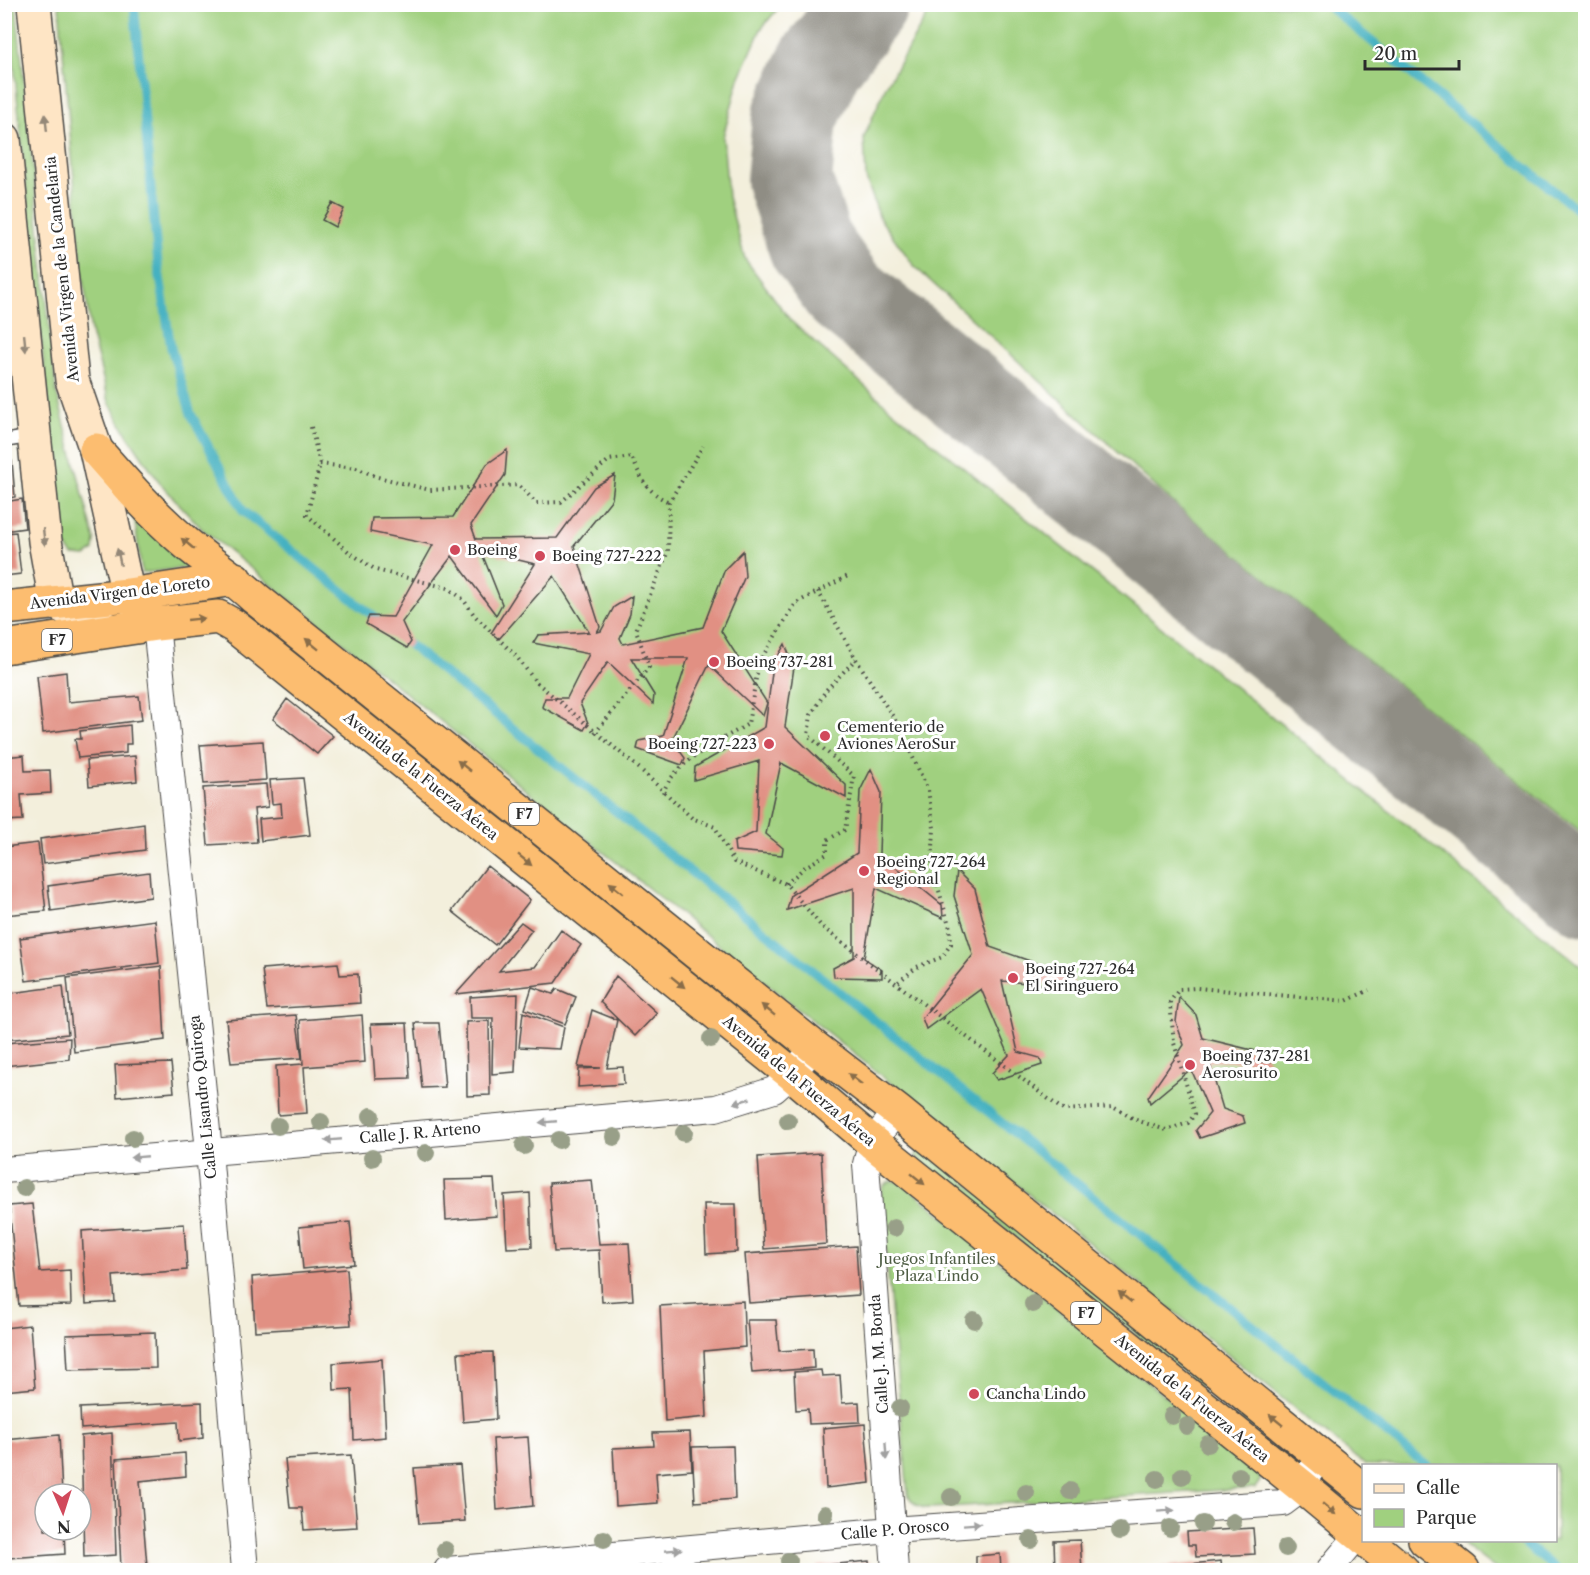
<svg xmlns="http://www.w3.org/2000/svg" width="1590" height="1575" font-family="'Libre Caslon Text',serif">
	<rect width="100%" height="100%" fill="#fff"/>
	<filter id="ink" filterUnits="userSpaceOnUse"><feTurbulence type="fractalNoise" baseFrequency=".0167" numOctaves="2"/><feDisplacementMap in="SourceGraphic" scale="12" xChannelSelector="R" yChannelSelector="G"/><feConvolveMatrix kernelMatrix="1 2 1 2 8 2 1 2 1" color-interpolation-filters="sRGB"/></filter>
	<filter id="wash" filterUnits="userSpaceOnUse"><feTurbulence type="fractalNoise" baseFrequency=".008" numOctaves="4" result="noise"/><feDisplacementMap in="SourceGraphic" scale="24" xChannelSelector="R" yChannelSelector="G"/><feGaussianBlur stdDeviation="1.35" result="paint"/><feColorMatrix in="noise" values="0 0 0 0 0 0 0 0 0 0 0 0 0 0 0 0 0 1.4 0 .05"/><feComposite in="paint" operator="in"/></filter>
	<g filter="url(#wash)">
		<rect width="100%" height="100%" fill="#f3efdc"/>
		<path fill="#a0d07f" stroke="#667e55" stroke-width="1.5" d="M8,5H16L56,391L95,540L94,550L86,556L73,555L64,544L60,528Z
			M59,5H781L761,29L739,79L723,137L728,197L745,259L791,321L893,411L1585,969V1570H1497L1459,1541L1556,1540V1466L1365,1465L202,529L160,483L128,436L109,402L91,332L81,261Z
			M933,5H1585V835L1179,508L915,267L880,219L866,178L864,137L886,86Z
			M134,516L191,567L142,573Z
			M254,612L746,1003L739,1011L247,621Z
			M922,1147L1288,1442L1281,1451L915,1156Z
			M891,1181H900L1260,1474V1481L1255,1488L931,1508C919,1508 914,1505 908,1495L881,1199C881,1190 882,1185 891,1181Z"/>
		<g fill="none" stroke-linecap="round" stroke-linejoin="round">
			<path stroke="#44b1c1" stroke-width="9" d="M134,4L158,264L171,348L191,414L243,511L383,624
				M1326,4L1586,217
				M401,638L1427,1466
				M1520,1540L1557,1570"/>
			<path stroke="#8f8d84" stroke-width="86" d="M865,4L820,63L795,118L789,180L811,246L844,292L1586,893"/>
		</g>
		<g id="blocks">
			<path fill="#e19083" d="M332,203L344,209L335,227L322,220Z
				M507,450L505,475L471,525L476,539L557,538L594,487L615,475L612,499L574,546L600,627L597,632L601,631L614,607L632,596L630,614L620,638L623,644L703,627L725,569L743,551L745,576L721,631L767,703L763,716L709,665L672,740L685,758L682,765L637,749L639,741L663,736L688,658H631L654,695L653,704L608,662L580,703L588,723L584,730L542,707L545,698H567L589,654L533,643L538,635L589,632L554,576L499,639L491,633L535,564L481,551L502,604L496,615L452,556L402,622L411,642L407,648L366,624L369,616L393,617L433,545L370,532L372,518L453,517L487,464Z
				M4,461H12L15,497L4,499Z
				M22,499L25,528L4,531V502Z
				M16,532L21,574L4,576V533Z
				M785,644L794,667L785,727L846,785V798L781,763L766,834L783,848L782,855L735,851L734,842L756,832L759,761L694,780L695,767L765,727L773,665Z
				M66,672L68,702L139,696L142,720L43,733L37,676Z
				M287,699L333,736L317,754L273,719Z
				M130,725L131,744H126V753L78,758L75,739H81L80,731Z
				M263,741L266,780L204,784L200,745Z
				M24,755L25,771L50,770L51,793L21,795L23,820L4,821V757Z
				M135,756L137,781L89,786L87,760Z
				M871,769L881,792L879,854L942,905L943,918L876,888L864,958L882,970V978L834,977L833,968L854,957V888L787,910L791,895L857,853L860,791Z
				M303,778L310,835L261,841L259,819L282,817L281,803L272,804L270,780Z
				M266,784L268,807L254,809L257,842L208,845L203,788Z
				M144,824L145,850L43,864L40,839Z
				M38,843L46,911L4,915V847Z
				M487,866L530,900L495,945L452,911Z
				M957,871L975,889L990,947L1070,975L1076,987L1002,981L1018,1052L1040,1058L1042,1065L997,1080L992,1073L1009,1055L981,989L926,1029L922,1018L973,955L954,896Z
				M149,872L151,897L51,911L48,886Z
				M155,920L159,963L26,981L20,938Z
				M521,922L532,930L499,971L535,967L561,930L581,945L555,983L456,994Z
				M338,963L340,975L358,974L360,1003L267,1009L262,969Z
				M161,966L165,1040L74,1052L67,978Z
				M616,976L657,1013L635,1036L600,1002Z
				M63,986L68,1034L4,1040V994Z
				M532,987L553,994L557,989L576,997L565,1024L525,1009Z
				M518,994L515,1072L492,1074L493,1018H471L470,997Z
				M1179,997L1196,1015L1203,1038L1264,1053L1270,1062H1209L1223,1109L1243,1116L1245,1123L1200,1138L1196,1130L1210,1113L1191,1069L1150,1103L1148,1097L1184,1045L1176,1022Z
				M592,1010L617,1020L607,1068L623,1067L624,1084L578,1087L579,1069L601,1068L578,1067Z
				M523,1012L564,1027L560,1049L519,1047Z
				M296,1015L302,1058L231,1063L226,1020Z
				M362,1015L365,1062L304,1067L307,1113L278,1115L276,1066L303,1064L300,1020Z
				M489,1021L490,1095L467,1096L466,1022Z
				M407,1023L410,1078L375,1079L371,1024Z
				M415,1023H439L445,1087L422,1088Z
				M70,1038L69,1059L4,1066V1043Z
				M171,1063L174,1092L117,1097L115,1065Z
				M821,1153L826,1244L764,1249L758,1157Z
				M494,1179L497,1216L446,1220L444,1180Z
				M592,1180L599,1244L629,1243L633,1300L602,1302L599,1250L554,1252L549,1183Z
				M530,1193L532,1247L507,1248L504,1195Z
				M32,1204L40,1272L70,1270L71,1305L19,1306L9,1206Z
				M704,1204H736L737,1252L706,1254Z
				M350,1222L354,1264L303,1269L299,1227Z
				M184,1224L187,1270L113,1276L115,1302L86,1304L82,1231Z
				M856,1246L859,1295L749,1303L745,1254Z
				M347,1269L351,1325L255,1331L252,1277Z
				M743,1301L745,1347L704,1351L707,1417L665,1421L660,1306Z
				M747,1320H776L779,1351L813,1349L814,1368L752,1373Z
				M30,1325L35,1388L4,1391V1328Z
				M155,1332L156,1368L68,1370L66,1335Z
				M493,1352L496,1419L463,1422L458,1353Z
				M382,1359L386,1437L354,1440L352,1389L334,1390L333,1363Z
				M821,1370L822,1376L840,1375L842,1403L859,1402L860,1422L809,1424L808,1409L796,1410L794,1372Z
				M202,1402L203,1438L179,1441L178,1422L81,1429L80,1408Z
				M865,1424L870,1483L826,1488L823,1428Z
				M690,1432L692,1470L656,1473L658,1503L616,1506L613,1448L654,1446L653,1433Z
				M112,1433L116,1555L84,1557L81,1436Z
				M59,1435L62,1494H45V1530H64L65,1554L9,1558L4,1492V1440Z
				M528,1437L533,1506L497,1510L493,1439Z
				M733,1446L735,1499L695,1502L692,1447Z
				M185,1453L186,1476L140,1481L147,1566L121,1568L116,1459Z
				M351,1455L357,1527L304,1530L302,1508H290L285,1459Z
				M460,1465L465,1521L419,1524L414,1468Z
				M1253,1528L1255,1554L1196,1557L1195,1545H1188L1187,1532Z
				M1080,1540L1082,1570H1055L1054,1541Z
				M1000,1554L1001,1570H976V1556Z
				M869,1561L870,1570H818L817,1566Z
				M1221,1561L1222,1570H1148V1568Z"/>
		</g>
	</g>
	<g filter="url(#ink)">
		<use href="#blocks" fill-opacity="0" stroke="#494846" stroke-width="1.5"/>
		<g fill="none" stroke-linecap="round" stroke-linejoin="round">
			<g stroke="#494846" stroke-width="15">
				<path id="lane" d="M4,441L33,436"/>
			</g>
			<g stroke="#494846" stroke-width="28">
				<path id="street" d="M156,624L209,1151L245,1570
					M4,1170L716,1108L774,1090L792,1074L814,1047
					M447,1570L891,1530L1283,1503L1291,1497L1321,1457
					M895,1570L866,1164L872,1142L897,1111
					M1329,1570L1364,1528"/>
			</g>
			<g stroke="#494846" stroke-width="36">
				<path id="secondary" d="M34,4L72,380L96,450L128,595L148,616
					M4,139L45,541L56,603L110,630"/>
			</g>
			<g stroke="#494846" stroke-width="36">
				<path id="highway" d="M96,450C124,482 153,515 186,543C208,562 233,577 255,598L814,1047L897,1111L1364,1491
					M4,608L128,595L235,579
					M4,647L156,624L218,617L234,626L792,1074L872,1142L1300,1485L1364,1538
					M1366,1540L1402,1570
					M1425,1540L1463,1570"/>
			</g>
			<path stroke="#494846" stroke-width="4" stroke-dasharray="1.5 4.5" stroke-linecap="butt" d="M311,427L320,464L307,515L349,552L376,570L448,588L463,599L475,616L516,656L536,682L640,769L692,818L715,827L734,862L786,884L822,927L1063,1110L1113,1107L1136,1120L1166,1130L1188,1123L1195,1114L1174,1043L1170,1002L1179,989L1197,988L1346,1001L1369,990
				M320,464L356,468L378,477L430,490L519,485L536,503L561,502L609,460L632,457C641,479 647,492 669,502
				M818,591L856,659L897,723L928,790L934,828L932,867L950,928L951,944L942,957L917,967L897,983
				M595,733L649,667L636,630L668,551L669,502L703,446
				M663,793C674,761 721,741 748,724L759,662L796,603L848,576
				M786,884L805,867L827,854V840L845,830L854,776L808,735L811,715L826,690L856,659"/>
			<use href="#lane" stroke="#fff" stroke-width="12"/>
			<use href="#street" stroke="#fff" stroke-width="26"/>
			<use href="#secondary" stroke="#fee5c5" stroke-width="33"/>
			<use href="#highway" stroke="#fcbd6f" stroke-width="33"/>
		</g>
		<g fill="#989f88">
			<circle cx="711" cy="1039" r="9"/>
			<circle cx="371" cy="1116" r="9"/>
			<circle cx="788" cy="1121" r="9"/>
			<circle cx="321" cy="1122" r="9"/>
			<circle cx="278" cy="1126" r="9"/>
			<circle cx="684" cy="1133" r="9"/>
			<circle cx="614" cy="1137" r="9"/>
			<circle cx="133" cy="1138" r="9"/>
			<circle cx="559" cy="1140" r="9"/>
			<circle cx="524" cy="1146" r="9"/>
			<circle cx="426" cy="1153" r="9"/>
			<circle cx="372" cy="1158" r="9"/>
			<circle cx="24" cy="1188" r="9"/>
			<circle cx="894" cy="1228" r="9"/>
			<circle cx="1033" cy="1304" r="9"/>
			<circle cx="974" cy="1320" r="9"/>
			<circle cx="900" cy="1408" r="9"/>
			<circle cx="1172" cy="1416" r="9"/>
			<circle cx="1187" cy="1426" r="9"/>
			<circle cx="1208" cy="1444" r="9"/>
			<circle cx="1182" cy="1476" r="9"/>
			<circle cx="1239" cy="1476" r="9"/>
			<circle cx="1157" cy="1479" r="9"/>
			<circle cx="1070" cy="1491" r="9"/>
			<circle cx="1026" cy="1493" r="9"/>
			<circle cx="951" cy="1497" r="9"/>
			<circle cx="825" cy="1514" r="9"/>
			<circle cx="1233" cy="1522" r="9"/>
			<circle cx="1203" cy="1524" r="9"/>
			<circle cx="1170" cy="1528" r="9"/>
			<circle cx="1120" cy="1531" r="9"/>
			<circle cx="604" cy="1539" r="9"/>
			<circle cx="1031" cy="1540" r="9"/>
			<circle cx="1286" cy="1548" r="9"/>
			<circle cx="445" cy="1550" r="9"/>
			<circle cx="789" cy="1561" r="9"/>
		</g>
		<defs><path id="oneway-solid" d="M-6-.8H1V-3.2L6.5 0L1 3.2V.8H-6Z" transform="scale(1.5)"/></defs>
		<g fill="#948878">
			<use href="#oneway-solid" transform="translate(46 123) rotate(-96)"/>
			<use href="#oneway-solid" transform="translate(25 343) rotate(84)"/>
			<use href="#oneway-solid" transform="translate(44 537) rotate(83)"/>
			<use href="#oneway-solid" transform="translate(119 557) rotate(-102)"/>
		</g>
		<g fill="#896d4a">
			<use href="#oneway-solid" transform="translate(188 544) rotate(-140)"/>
			<use href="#oneway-solid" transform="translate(196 619) rotate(-6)"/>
			<use href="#oneway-solid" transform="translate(312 644) rotate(-141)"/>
			<use href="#oneway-solid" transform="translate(464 766) rotate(-141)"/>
			<use href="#oneway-solid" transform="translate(525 860) rotate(39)"/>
			<use href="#oneway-solid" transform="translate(616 888) rotate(-141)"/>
			<use href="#oneway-solid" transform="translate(678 982) rotate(39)"/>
			<use href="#oneway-solid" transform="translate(768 1010) rotate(-141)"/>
			<use href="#oneway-solid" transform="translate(855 1079) rotate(-142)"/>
			<use href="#oneway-solid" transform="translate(918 1179) rotate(39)"/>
			<use href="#oneway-solid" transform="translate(1125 1297) rotate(-141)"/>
			<use href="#oneway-solid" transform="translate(1276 1420) rotate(-141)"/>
			<use href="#oneway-solid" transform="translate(1329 1509) rotate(40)"/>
		</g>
		<g fill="#a0a0a0">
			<use href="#oneway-solid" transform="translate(742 1101) rotate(164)"/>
			<use href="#oneway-solid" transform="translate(548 1122) rotate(175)"/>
			<use href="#oneway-solid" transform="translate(333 1140) rotate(175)"/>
			<use href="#oneway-solid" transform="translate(139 1157) rotate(175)"/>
			<use href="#oneway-solid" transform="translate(886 1451) rotate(86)"/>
			<use href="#oneway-solid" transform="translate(1166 1511) rotate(-4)"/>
			<use href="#oneway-solid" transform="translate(972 1524) rotate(-4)"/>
			<use href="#oneway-solid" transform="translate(673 1550) rotate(-5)"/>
		</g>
	</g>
	<g fill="#d1495b" stroke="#fff" stroke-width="2">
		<circle cx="455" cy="550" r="6"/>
		<circle cx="540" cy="556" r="6"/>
		<circle cx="714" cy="662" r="6"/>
		<circle cx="825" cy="736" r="6"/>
		<circle cx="769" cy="744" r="6"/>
		<circle cx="864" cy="871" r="6"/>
		<circle cx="1013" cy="978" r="6"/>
		<circle cx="1190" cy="1065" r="6"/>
		<circle cx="974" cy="1394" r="6"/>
	</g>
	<g text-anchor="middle" stroke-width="6" stroke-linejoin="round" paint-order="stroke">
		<g fill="#fff" stroke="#6b6b6b" stroke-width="1.5">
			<rect x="42" y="629" width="30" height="22" rx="4.5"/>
			<rect x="509" y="803" width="30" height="22" rx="4.5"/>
			<rect x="1071" y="1302" width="30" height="22" rx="4.5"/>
		</g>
		<g font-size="14" font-weight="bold" fill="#2b2b2b">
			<text x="57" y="645">F7</text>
			<text x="524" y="819">F7</text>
			<text x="1086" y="1318">F7</text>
		</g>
		<g font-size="15" fill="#2b2b2b" stroke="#fff">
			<text transform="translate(62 269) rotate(-96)" y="5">Avenida Virgen de la Candelaria</text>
			<text transform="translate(120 593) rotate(-7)" y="5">Avenida Virgen de Loreto</text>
			<text transform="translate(421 776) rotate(39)" y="5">Avenida de la Fuerza Aérea</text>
			<text transform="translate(799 1081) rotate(40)" y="5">Avenida de la Fuerza Aérea</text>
			<text transform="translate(203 1097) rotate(-96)" y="5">Calle Lisandro Quiroga</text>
			<text transform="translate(420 1133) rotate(-5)" y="5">Calle J. R. Arteno</text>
			<text transform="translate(879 1354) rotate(-94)" y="5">Calle J. M. Borda</text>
			<text transform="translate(1192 1398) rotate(39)" y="5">Avenida de la Fuerza Aérea</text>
			<text transform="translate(895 1530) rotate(-5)" y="5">Calle P. Orosco</text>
		</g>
		<g font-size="15" fill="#2b2b2b" stroke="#fff" text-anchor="start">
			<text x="467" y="555">Boeing</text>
			<text x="552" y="561">Boeing 727-222</text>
			<text x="726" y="667">Boeing 737-281</text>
			<text x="837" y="732">Cementerio de<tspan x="837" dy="17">Aviones AeroSur</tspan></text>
			<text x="757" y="749" text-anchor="end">Boeing 727-223</text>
			<text x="876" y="867">Boeing 727-264<tspan x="876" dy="17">Regional</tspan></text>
			<text x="1025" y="974">Boeing 727-264<tspan x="1025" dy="17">El Siringuero</tspan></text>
			<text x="1202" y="1061">Boeing 737-281<tspan x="1202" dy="17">Aerosurito</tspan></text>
			<text x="986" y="1399">Cancha Lindo</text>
		</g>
		<g font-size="15" fill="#4e5d44" stroke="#fff">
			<text x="937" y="1264">Juegos Infantiles<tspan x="937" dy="17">Plaza Lindo</tspan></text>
		</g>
	</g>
	<rect width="1590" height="1575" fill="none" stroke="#fff" stroke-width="24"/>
	<rect x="1362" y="1464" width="195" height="78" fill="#ffffff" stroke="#aaaaaa" stroke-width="1.5"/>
	<rect x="1374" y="1484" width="30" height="9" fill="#fee5c5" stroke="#aaaaaa" stroke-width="1.5"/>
	<text x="1416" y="1494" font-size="18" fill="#2b2b2b">Calle</text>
	<rect x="1374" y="1509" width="30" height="18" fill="#a0d07f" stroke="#aaaaaa" stroke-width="1.5"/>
	<text x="1416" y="1524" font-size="18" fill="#2b2b2b">Parque</text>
	<g transform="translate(63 1512) rotate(177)"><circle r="28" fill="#ffffff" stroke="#aaaaaa" stroke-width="1.5"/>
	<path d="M0-4.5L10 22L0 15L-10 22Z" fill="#d1495b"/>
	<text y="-9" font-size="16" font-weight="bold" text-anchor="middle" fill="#2b2b2b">N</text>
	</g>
	<path d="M1365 60v9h94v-9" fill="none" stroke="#2b2b2b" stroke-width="3"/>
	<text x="1374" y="60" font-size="18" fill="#2b2b2b" stroke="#ffffff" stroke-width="4.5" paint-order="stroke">20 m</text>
</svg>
